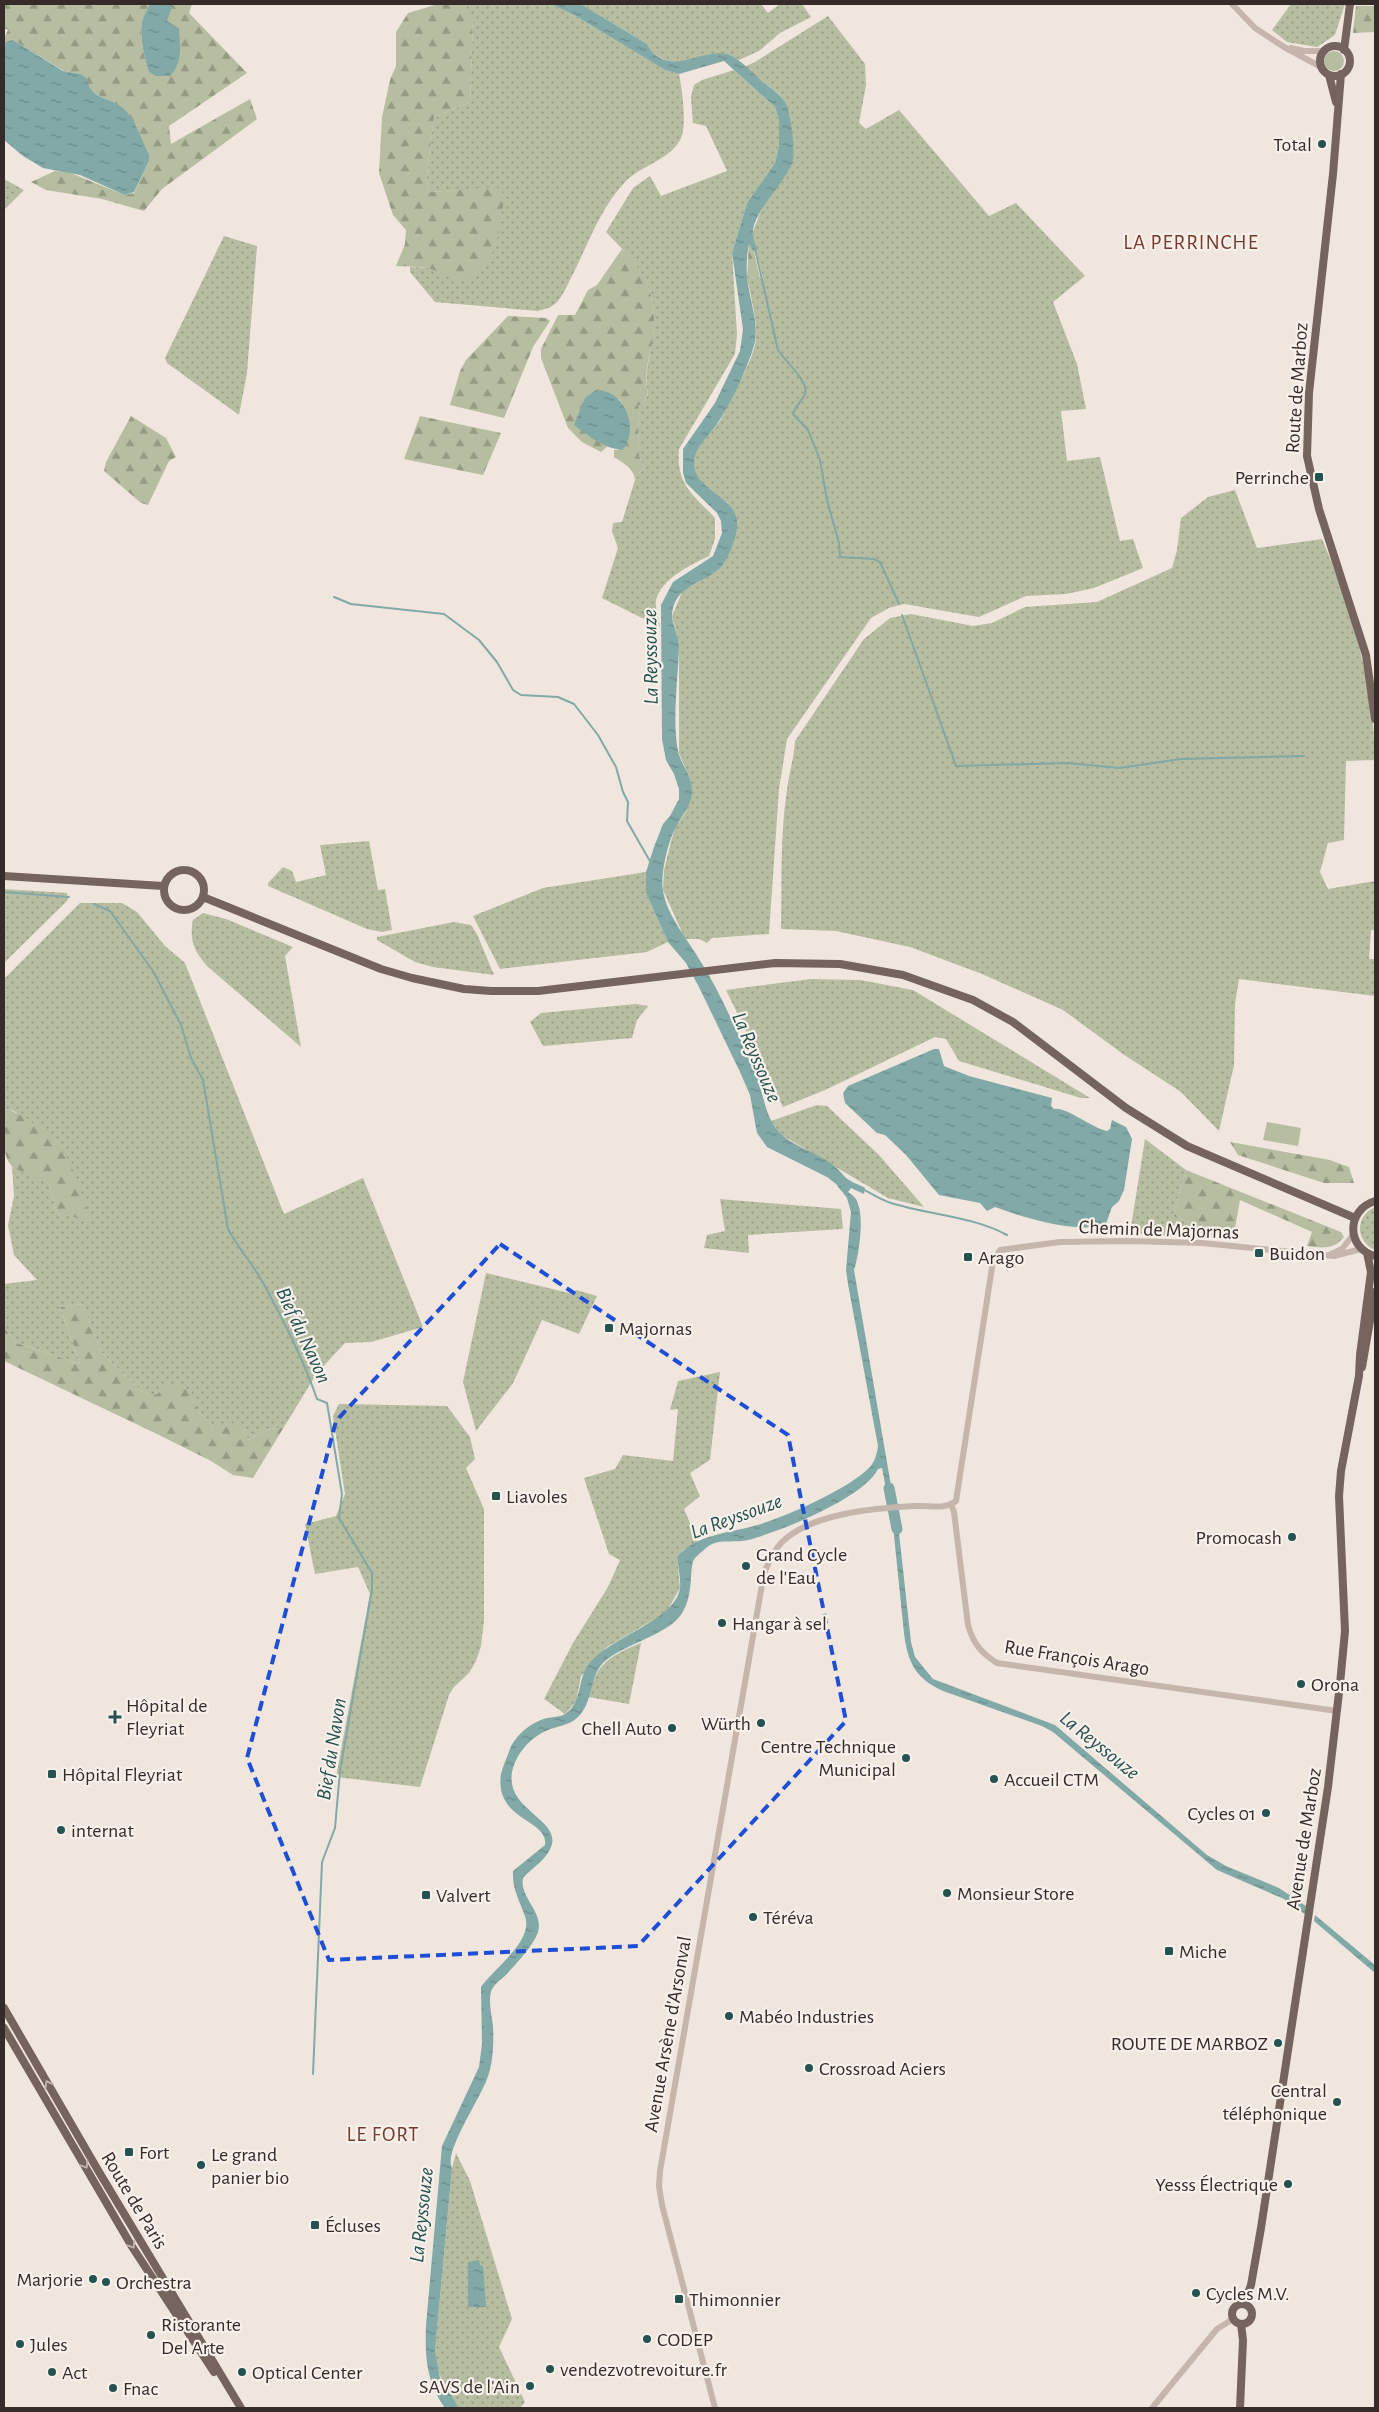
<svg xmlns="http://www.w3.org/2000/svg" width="1379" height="2412" font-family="'Alegreya Sans',sans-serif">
	<defs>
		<pattern id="grass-dots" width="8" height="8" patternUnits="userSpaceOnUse" patternTransform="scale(1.25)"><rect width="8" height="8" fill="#b6bda0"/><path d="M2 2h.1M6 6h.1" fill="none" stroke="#959a83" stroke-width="1.8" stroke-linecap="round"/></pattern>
		<pattern id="forest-firs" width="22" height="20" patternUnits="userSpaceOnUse" patternTransform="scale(1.25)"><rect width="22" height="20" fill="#b6bda0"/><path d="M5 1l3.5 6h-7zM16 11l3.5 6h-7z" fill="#959a83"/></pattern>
		<pattern id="water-ripples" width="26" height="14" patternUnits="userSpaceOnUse" patternTransform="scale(1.25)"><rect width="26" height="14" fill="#80a9a7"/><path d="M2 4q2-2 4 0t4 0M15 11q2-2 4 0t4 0" fill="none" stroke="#6a8a88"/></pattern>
	</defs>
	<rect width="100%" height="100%" fill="#f0e6de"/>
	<path fill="url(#grass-dots)" d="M464,4H551L574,15L665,70L679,74C682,89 687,124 681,138C671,160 641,165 625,182C601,207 588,244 573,274C568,283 563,297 555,304C551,308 544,309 538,311L435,302L410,272V267L429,268L460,279V190L431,192L426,181L434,117L470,102L473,20Z
		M581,4H761L768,13L780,4H802L811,17L780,33L759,51L739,60C736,59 731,55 728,55C703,51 667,79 647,44Z
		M1291,4H1345L1335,35L1317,47L1287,42L1272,30Z
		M828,16L865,64L866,85L859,123L866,129L899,110L989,216L1016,203L1085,276L1053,302L1077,364L1086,409L1061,411L1067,461L1100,457L1120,541L1133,539L1143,568L1094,588L1066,594L1026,596L979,617L904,604L889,608L871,618L787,739L779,789L769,934L712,938L707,943L699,939H685L663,890L664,870L672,838L675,828L687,810L691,782L679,753V644L672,616L683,590L719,570L728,503C716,494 697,484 694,468C690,447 712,435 721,419C730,402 749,366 754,349C760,326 751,300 747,277L763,278L752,234L760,213L793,149L790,117L786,104L779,94L744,67L755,62Z
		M734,70L775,107L779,120V146L775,163L747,203L732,253L737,334L735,354L679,449C676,485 693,494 715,518V539L709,556C691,565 662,578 656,600C655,607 659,620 660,627L602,598L618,548L612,531L613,523L622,522L635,480L644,466L639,456L638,406L643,403L648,394C644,374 650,356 653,336C660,288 637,264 606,232L633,188L650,176L661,196L727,171L706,126L693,123L691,97L694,85L702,80Z
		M4,179L24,190L4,210Z
		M224,236L257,246L247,373L239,415L167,363L165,358Z
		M1235,490L1257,548L1322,539C1352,609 1374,684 1375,760L1346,761L1344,840L1328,843L1320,872L1328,889L1375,881V930H1371L1369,959H1375V996L1239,979L1235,1004L1234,1065L1219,1131L1181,1092L1123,1054L1063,1010L982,974L910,947L836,931L781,929C782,883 780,835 787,790C789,773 794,758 795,741L864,639L890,618L911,614L973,626L992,623L1025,607L1097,602L1172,568L1177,550L1181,518L1208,497Z
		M369,841L378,890L385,889L392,930L382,932L367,929L268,886V883L283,867L292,871L296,882L326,875L320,845Z
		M646,872V893L668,942L647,952L500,969L473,916L543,888Z
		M4,889L67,893L68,900L4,963Z
		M80,903H122L137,912L165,946L185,963L284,1214L363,1178L423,1327L371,1342L345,1343L317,1373L284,1427L264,1430L249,1440L242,1430L213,1426L198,1411L141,1391L102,1353L82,1304L60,1307L80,1364L17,1343L4,1328V1284L37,1280L14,1255L8,1225L14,1196L12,1166L49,1183L57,1213L91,1220L16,1112L4,1108V979Z
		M203,913L226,919L293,947L285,956L301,1047L207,966C194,951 189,940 193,920Z
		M454,922L471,925L477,934L494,975L433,967L415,962L377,940V937Z
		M811,979L860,980L913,990L1090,1098H1081L959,1061L946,1039L935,1037L825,1090L783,1107L726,990Z
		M636,1004L648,1006L637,1020L632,1038L543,1046L530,1022L541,1013Z
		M817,1105L827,1106L879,1155L924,1207L888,1198L780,1134L771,1121Z
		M1145,1139L1186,1170L1173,1216L1233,1240L1130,1233Z
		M720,1199L841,1209L843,1229L748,1235L749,1253L704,1248L707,1235L725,1231Z
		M1375,1207V1250C1355,1241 1355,1216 1375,1207Z
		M486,1273L573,1294L576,1290L597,1296L579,1334L542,1320L513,1383L476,1431L463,1382Z
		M720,1372L710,1460L690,1473L700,1496L684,1509L698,1542L683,1550L677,1557L680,1588L668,1609L660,1616L607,1647L581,1676L576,1702L565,1714L544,1699L573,1643L608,1587L620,1560L609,1554L584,1478L615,1469L623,1455L673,1461L678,1409L670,1410L678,1381Z
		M339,1404L447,1406L470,1437L475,1459L466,1468L484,1509V1620L481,1646L476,1661L469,1673L454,1687L449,1695L420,1787L336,1777L370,1594L358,1567L315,1574L305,1524L336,1516L345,1494L333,1416Z
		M641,1643L629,1704L588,1697C597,1662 610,1656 641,1643Z
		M456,2153L470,2181L512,2319L499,2347L525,2402L520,2408H459C444,2393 437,2372 435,2351L452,2168Z"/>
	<path fill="url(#forest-firs)" d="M4,4H149C148,11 144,16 142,23C139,34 145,61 149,72L179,28L166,21L173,4H192L189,13L247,73L169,126L171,144L250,99L257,119L162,189L144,211L102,199L46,190L31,182L55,171L68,172L125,195L134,193L149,161V154L125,110L91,91L88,86V79L81,74L64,71L13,40L4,47V38L8,30L4,28Z
		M438,4H464L473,19L470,102L434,117L426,181L431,192L496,187L504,194C502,218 496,282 460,279C451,279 440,272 431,269C421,266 408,267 396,266L405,244L406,230L393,215L379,173L382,117L390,80L396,66V32L408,13Z
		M1356,6H1375V32L1353,33Z
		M749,243L754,252L760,278L747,277Z
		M622,249C650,278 659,304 652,344C648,361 644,376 648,393L643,403L638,406L639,456L644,466L635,480C634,468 623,463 614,457V450H623C633,436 629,412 619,399L585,434L608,446L601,452L582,442L568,428L541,358V349L558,315H575L588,290L597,285Z
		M508,316L546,318L550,321L533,347L504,418L450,405L460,371L466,360Z
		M131,416L166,438L176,457L169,461L148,505L141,503L104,471L106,462Z
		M420,416L501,433L483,475L404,459Z
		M4,1108C28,1116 50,1134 65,1155C75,1170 84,1203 91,1221L57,1213L49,1183C38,1178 22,1174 12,1166C0,1155 4,1124 4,1108Z
		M1230,1142L1330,1160L1349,1167L1354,1183H1324L1238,1155Z
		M1186,1170L1341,1232L1344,1237C1333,1250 1323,1248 1307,1246L1312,1232L1240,1200L1233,1240L1173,1216Z
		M82,1304L102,1353L141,1391L156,1395L170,1384L191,1390L198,1411L213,1426L231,1422L242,1430L249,1440L264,1430L284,1427L253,1478L233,1475L211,1461L157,1434L4,1361V1328L17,1343L80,1364L60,1307Z"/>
	<path fill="#b6bda0" d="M1324 61a10 10 0 1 1 20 0a10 10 0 1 1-20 0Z
		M1267,1122L1301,1128L1298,1146L1263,1140Z"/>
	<path fill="url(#water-ripples)" d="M149,4H173L167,21L179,28C180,45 183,63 170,76H156L149,72C145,61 139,34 142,23C143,16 148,11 149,4Z
		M551,4H581L647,44C667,80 701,48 727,54C740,58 753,74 763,82C771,88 783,96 787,106C791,117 796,152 792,163C785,183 750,215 753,235C753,240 756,245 757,250L754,252L749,244C747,254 746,265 747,276C749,302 762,327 752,352C744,375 732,401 719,421C711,435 694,446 694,463C694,493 740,495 737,527C736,539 727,564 717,571C699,584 674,587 672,615C672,625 679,636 679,647C678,679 672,720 678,751C681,765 693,777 692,792C691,807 682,815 676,827C668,841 660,875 663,891C667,914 684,935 696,954C719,989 735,1028 753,1066C763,1086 763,1115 779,1132C790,1144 811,1151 826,1160C834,1165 840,1171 846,1178C851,1182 860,1185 865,1188L864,1194L851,1188L848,1192C852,1195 857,1198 858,1204C864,1219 859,1255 854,1270L894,1503L889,1504L882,1468L878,1469C864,1498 779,1532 748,1540C737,1543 720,1539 710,1545C706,1548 700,1553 696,1557C686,1564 699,1604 672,1624C654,1638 616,1649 603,1663C589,1678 593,1703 578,1717C571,1724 563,1725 554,1728C536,1733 521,1747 514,1765C498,1809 563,1818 551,1847C546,1860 532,1868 523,1878C519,1897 544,1912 538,1932C534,1945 515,1965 506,1975C501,1980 493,1984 491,1992C488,2003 492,2015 493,2026C494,2043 493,2064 487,2079C480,2099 443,2153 452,2168L435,2351L440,2378L459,2408H445C426,2382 425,2356 426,2325L442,2146L479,2067L482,2044L481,1987C493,1969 534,1941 525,1916C519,1899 512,1889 513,1871L545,1845C549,1819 494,1821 501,1774C503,1766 507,1757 510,1749C516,1734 532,1722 547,1718C552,1717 561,1717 565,1714C583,1703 577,1678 589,1664C610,1637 676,1620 680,1588C681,1579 678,1567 677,1557C695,1535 728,1533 754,1526C783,1518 849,1489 870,1467C875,1461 877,1454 878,1446L848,1284L846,1270L851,1212L847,1198L836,1184L827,1177L767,1147L757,1133L750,1095L740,1072L699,987L686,963L668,942L646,893V872L654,847L663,824L670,816L679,799V789L674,774L666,760L662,739L661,605L673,582L713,556L722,533L721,521L717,513L686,483L683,473V449L715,403L740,351L743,329L732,253L747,203L775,163L779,146V120L775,107L724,61L679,74L665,70L574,15Z
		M13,40L63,71L81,74L88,79C87,98 112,98 124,109C136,120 141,140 149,154V161L134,192L125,195L80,175L43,168L23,156L4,140V47L6,42Z
		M596,390C626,390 639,429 623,450C605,449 588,436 574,425L585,398Z
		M934,1049H939L944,1066L969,1076L1052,1098L1051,1106L1054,1109C1065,1106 1092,1128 1107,1131L1110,1129L1112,1120L1126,1127L1132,1139L1124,1190L1119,1201L1112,1207L1106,1224C1079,1235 1021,1217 995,1207L987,1211L980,1203L939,1195L906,1155L885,1135L877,1133L845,1103L843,1093L848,1086Z
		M897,1515L911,1642L915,1657L933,1679L1055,1725L1207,1855L1226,1866L1279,1888L1306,1906V1915L1284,1899L1217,1870L1053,1732L1042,1726L943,1691C915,1678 908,1663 904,1633L892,1516Z
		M1315,1915L1375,1965V1973L1314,1921Z
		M479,2260L480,2265L483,2266L486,2307H468V2262Z"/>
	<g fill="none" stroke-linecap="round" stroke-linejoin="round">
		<path stroke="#80a9a7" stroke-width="2" d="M755,249L778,350C783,359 810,382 805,394C802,401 795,406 793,414L808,430L820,460L827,500L839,543L840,557L874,559L880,562L899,604
			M334,597L351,604L444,614L479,640L497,662L513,690L521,695L558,697L574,704L598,735L616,767L623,792L628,802L627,821L651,863
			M902,615L956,766L1068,763L1119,768L1181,759L1304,756
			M4,892L69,897
			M94,904L110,911L153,971L181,1025L191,1058L203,1080L228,1229C238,1248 252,1263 262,1281C283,1319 303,1358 317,1399L327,1403L342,1494L339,1518L372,1573V1589L340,1771L335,1828L322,1862L313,2074
			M863,1189C872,1194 881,1200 891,1203C929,1215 972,1216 1007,1235"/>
		<path stroke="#80a9a7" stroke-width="11" d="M889,1488L897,1529"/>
		<path stroke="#c6b5ab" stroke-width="6" d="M1232,4L1255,28L1284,47L1321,67
			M1291,48L1304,51H1324
			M1331,1254L1342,1249L1353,1235
			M951,1504L954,1512L968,1625C973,1643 981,1653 997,1663L1337,1711
			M715,2408L662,2205L659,2186L660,2171L764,1573C769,1562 773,1552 781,1543C810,1513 876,1508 916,1506C930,1505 944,1510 956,1501L993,1261L1000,1250L1060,1242L1128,1241L1202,1243L1334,1256L1361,1249
			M1152,2408L1217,2329L1233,2319"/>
		<path stroke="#75635d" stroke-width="8" d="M1320 61a15 15 0 1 1 30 0a15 15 0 1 1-30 0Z
			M1344,50L1350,4
			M1341,74L1333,174L1309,393L1307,456L1319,509L1366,655L1375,719
			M1329,75L1336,102
			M164 890a20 20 0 1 1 40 0a20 20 0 1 1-40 0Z
			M4,876L163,886
			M203,897L381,969L412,978L464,989L491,991H538L775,963L840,964L903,975L973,1000L1013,1022L1126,1108L1187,1146L1355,1218
			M1375,1201C1346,1210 1346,1248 1375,1256
			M1362,1367L1375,1292
			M4,2008L99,2172L241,2408
			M4,2028L131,2245L214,2372
			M1232 2314a10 10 0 1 1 20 0a10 10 0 1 1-20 0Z
			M1244,2304L1251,2285L1261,2228L1328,1787L1340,1684L1345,1631L1339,1496L1341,1471L1359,1376L1360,1355L1371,1272L1367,1253
			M1240,2408L1243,2340L1241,2324"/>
	</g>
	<defs><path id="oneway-chevron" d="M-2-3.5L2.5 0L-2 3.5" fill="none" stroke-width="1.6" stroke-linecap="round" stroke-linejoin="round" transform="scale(1.25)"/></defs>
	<g stroke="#bdb1ab">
		<use href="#oneway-chevron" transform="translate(48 2084) rotate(-119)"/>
		<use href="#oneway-chevron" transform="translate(85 2165) rotate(59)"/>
		<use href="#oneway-chevron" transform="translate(132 2245) rotate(58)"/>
	</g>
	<path fill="none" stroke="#1d4ed8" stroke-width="4" stroke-dasharray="10 6" stroke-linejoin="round" d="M500,1244L788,1435L846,1721L638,1946L329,1960L247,1758L336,1421Z"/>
	<g fill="#245251" stroke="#f8f0ea" stroke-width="2">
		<circle cx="1322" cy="144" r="5"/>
		<rect x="1314" y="472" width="10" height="10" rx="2.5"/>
		<rect x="1254" y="1248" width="10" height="10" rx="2.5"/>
		<rect x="963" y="1252" width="10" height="10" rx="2.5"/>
		<rect x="604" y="1323" width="10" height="10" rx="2.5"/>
		<rect x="491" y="1491" width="10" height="10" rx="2.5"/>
		<circle cx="1292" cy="1537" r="5"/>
		<circle cx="746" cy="1566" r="5"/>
		<circle cx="722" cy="1623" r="5"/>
		<circle cx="1301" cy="1684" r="5"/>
		<path d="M112.5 1709.5h5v5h5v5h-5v5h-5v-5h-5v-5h5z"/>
		<circle cx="761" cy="1723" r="5"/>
		<circle cx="672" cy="1728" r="5"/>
		<circle cx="906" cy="1758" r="5"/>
		<rect x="47" y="1769" width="10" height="10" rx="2.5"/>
		<circle cx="994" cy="1779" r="5"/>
		<circle cx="1266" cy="1813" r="5"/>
		<circle cx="61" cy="1830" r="5"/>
		<circle cx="947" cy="1893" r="5"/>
		<rect x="421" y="1890" width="10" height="10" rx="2.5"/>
		<circle cx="753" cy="1917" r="5"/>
		<rect x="1164" y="1946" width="10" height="10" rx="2.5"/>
		<circle cx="729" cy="2016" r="5"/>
		<circle cx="1278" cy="2043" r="5"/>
		<circle cx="809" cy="2068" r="5"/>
		<circle cx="1337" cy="2102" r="5"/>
		<rect x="124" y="2147" width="10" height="10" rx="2.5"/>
		<circle cx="201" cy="2165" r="5"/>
		<circle cx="1288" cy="2184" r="5"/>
		<rect x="310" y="2220" width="10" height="10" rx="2.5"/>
		<circle cx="93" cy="2279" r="5"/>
		<circle cx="106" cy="2282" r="5"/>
		<circle cx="1196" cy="2293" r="5"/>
		<rect x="674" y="2294" width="10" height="10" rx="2.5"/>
		<circle cx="151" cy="2335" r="5"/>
		<circle cx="647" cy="2339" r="5"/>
		<circle cx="20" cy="2344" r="5"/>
		<circle cx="550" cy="2369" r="5"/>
		<circle cx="52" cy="2372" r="5"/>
		<circle cx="242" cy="2372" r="5"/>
		<circle cx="530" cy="2386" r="5"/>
		<circle cx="113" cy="2388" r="5"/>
	</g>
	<g text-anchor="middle" stroke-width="4.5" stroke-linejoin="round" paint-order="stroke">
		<g font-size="20" fill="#352c2a" stroke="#f8f0ea" text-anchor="start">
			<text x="1312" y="151" text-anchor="end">Total</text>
			<text x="1309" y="484" text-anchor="end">Perrinche</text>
			<text x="1269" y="1260">Buidon</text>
			<text x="978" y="1264">Arago</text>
			<text x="619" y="1335">Majornas</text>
			<text x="506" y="1503">Liavoles</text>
			<text x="1282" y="1544" text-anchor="end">Promocash</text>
			<text x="756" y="1561">Grand Cycle<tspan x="756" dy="23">de l'Eau</tspan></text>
			<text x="732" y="1630">Hangar à sel</text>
			<text x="1311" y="1691">Orona</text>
			<text x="126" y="1712">Hôpital de<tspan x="126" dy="23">Fleyriat</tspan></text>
			<text x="751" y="1730" text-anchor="end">Würth</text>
			<text x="662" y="1735" text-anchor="end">Chell Auto</text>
			<text x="896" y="1753" text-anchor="end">Centre Technique<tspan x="896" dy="23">Municipal</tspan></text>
			<text x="62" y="1781">Hôpital Fleyriat</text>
			<text x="1004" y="1786">Accueil CTM</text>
			<text x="1256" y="1820" text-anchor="end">Cycles 01</text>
			<text x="71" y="1837">internat</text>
			<text x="957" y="1900">Monsieur Store</text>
			<text x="436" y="1902">Valvert</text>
			<text x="763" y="1924">Téréva</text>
			<text x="1179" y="1958">Miche</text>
			<text x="739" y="2023">Mabéo Industries</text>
			<text x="1268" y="2050" text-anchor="end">ROUTE DE MARBOZ</text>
			<text x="819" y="2075">Crossroad Aciers</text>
			<text x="1327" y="2097" text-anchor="end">Central<tspan x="1327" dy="23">téléphonique</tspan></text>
			<text x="139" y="2159">Fort</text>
			<text x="211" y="2161">Le grand<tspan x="211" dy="23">panier bio</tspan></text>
			<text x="1278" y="2191" text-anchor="end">Yesss Électrique</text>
			<text x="325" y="2232">Écluses</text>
			<text x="83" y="2286" text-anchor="end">Marjorie</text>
			<text x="116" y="2289">Orchestra</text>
			<text x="1206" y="2300">Cycles M.V.</text>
			<text x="689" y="2306">Thimonnier</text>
			<text x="161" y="2331">Ristorante<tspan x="161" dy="23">Del Arte</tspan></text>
			<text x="657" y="2346">CODEP</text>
			<text x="30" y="2351">Jules</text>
			<text x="560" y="2376">vendezvotrevoiture.fr</text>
			<text x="62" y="2379">Act</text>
			<text x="252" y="2379">Optical Center</text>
			<text x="520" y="2393" text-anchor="end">SAVS de l'Ain</text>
			<text x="123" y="2395">Fnac</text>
		</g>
		<g font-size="20" fill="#352c2a" stroke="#f8f0ea">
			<text transform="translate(1296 388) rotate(-86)" y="7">Route de Marboz</text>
			<text transform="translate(1159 1229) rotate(2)" y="7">Chemin de Majornas</text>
			<text transform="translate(1077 1657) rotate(9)" y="7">Rue François Arago</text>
			<text transform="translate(1303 1839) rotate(-81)" y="7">Avenue de Marboz</text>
			<text transform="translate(667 2034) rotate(-80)" y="7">Avenue Arsène d'Arsonval</text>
			<text transform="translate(135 2200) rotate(59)" y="7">Route de Paris</text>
		</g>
		<g font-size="21" letter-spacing="1" fill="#7b382c" stroke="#f8f0ea">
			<text x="1191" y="249">LA PERRINCHE</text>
			<text x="383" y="2141">LE FORT</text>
		</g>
		<g font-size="21" font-style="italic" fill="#245251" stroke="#f8f0ea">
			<text transform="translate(650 657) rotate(-91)" y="7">La Reyssouze</text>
			<text transform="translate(757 1057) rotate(67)" y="7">La Reyssouze</text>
			<text transform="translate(304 1335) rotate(65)" y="7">Bief du Navon</text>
			<text transform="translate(736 1516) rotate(-20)" y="7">La Reyssouze</text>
			<text transform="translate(1100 1745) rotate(39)" y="7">La Reyssouze</text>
			<text transform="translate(331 1749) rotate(-81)" y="7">Bief du Navon</text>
			<text transform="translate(421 2215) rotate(-84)" y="7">La Reyssouze</text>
		</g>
	</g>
	<rect width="1379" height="2412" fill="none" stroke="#352c2a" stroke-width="10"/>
</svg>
